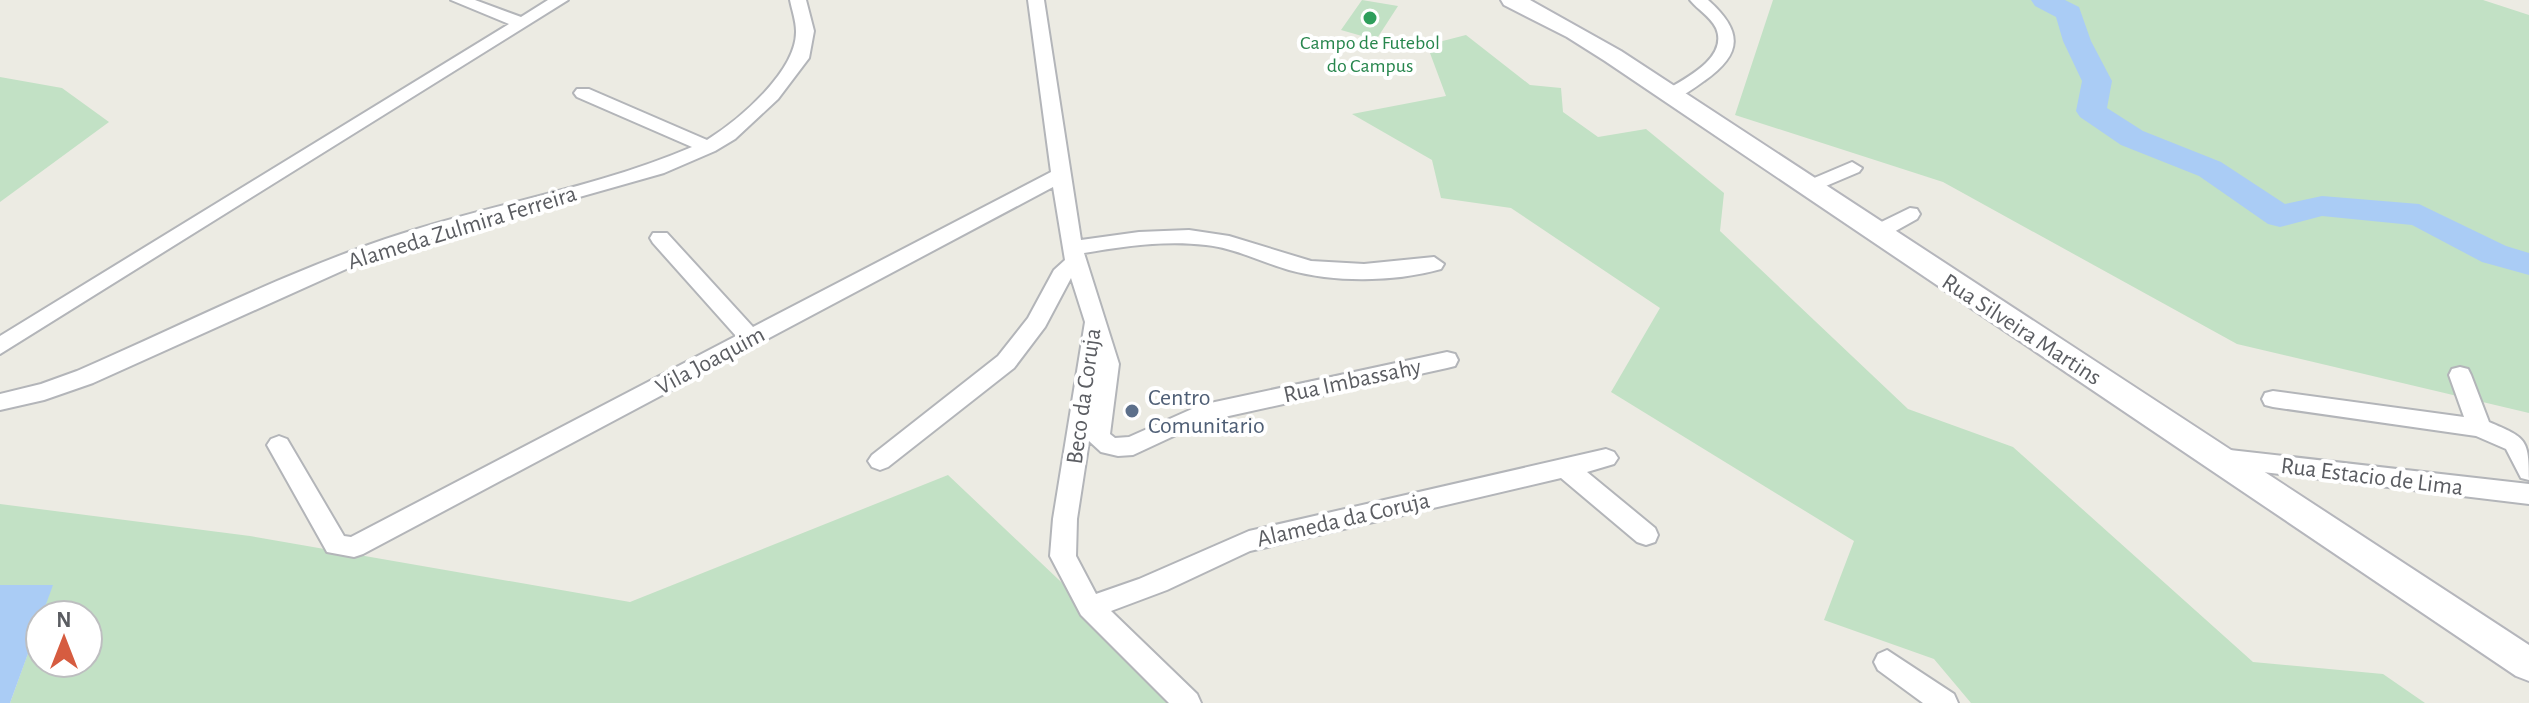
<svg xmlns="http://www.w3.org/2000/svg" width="2529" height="703" font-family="'Alegreya Sans',sans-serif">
	<rect width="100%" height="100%" fill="#ecebe3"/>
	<path fill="#c2e1c5" d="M1362,0L1398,6L1376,40L1341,30Z
		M1773,0H2483L2529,15V413L2237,344L1943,182L1735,115Z
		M1466,35L1530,85L1561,88L1563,112L1598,137L1646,129L1724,193L1720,231L1908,409L2013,447L2253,662L2383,674L2425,703H1971L1934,659L1824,620L1854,541L1611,392L1660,308L1511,208L1441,198L1432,160L1352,114L1446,96L1427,45Z
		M0,77L62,88L109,122L0,202Z
		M948,475L1189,703H10L40,620V663H88V615H42L52,585H0V504L250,536L630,602Z"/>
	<path fill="#aaccf5" d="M0,585H53L10,703H0Z"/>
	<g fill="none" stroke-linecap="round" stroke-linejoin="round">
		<path fill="#aaccf5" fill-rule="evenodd" d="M2031,0H2065L2079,7L2091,41L2112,81L2107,108L2143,131L2221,162L2285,204L2322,196L2419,204L2506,246L2529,253V275L2482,262L2412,225L2322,216L2280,227L2268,224L2199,176L2121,145L2080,117L2076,111L2082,81L2063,41L2056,17L2035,6Z"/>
		<g stroke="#b3b5b9" stroke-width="4">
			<path id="minor" d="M451,0H475L521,17L548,0H568L0,354V336L509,24Z
				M790,0H806L814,31L809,58L778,99L735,139L715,151L664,173L417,243L364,261L93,383L44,400L0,410V394L41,384L77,371C183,325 291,269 401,234C497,203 599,187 692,147L577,97L574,93L577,89H589L707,140C739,120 797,71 796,31C796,21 792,10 790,0Z
				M1028,0H1044L1081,240L1139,232L1189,230L1229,236L1311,261L1364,264L1434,257L1444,264L1441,269C1394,282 1336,283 1289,270C1261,262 1235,248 1206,245C1166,240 1124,246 1084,253L1119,364L1110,434L1115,438L1129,437L1201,405L1447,352L1455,354L1458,360L1455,366L1447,368L1206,421L1133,455L1118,456L1101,452L1089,441L1077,519L1076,556L1096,594L1139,579L1249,531L1606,449L1614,452L1618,458L1614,464L1587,472L1655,528L1658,535L1655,542L1646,545L1637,542L1561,478L1250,551L1167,590L1111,611L1197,694L1201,703H1169L1081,615L1050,556L1053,519L1085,322L1071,278L1045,327L1014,368L888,467L880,470L872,467L868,461L872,455L998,356L1028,318L1054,270L1065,260L1053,187L363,554L354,557L327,552L267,445L271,439L279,436L287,439L344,536L351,537L736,336L653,243L650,238L653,233H667L753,327L1051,172Z
				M1690,0H1708C1743,31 1743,54 1704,81C1693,89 1682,97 1670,100L1664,99L1661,95L1664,91C1684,79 1729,58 1716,28C1710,16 1698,10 1690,0Z
				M1852,162L1862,168L1859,172L1807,194L1797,188L1800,184Z
				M1910,208L1917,209L1920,214L1917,219L1883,238H1869L1866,233L1869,228Z
				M2460,367L2468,369L2471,375L2489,422C2526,438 2529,438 2529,480L2521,478L2506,449L2476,436L2273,407L2265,405L2262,399L2265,393L2273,391L2464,417L2449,375L2452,369Z
				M2221,449L2529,484V504L2221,467L2213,464L2209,458L2213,452Z
				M1887,650L1954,694L1958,703H1923L1878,670L1874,662L1878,654Z"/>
		</g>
		<g stroke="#b5b6bc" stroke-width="4">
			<path id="secondary" d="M1501,0H1530L1621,51L2529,645V681L2516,676L1605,61L1567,37L1504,5Z"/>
		</g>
		<use href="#minor" fill="#fff" fill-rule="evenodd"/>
		<use href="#secondary" fill="#fff" fill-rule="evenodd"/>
	</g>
	<circle fill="#2e9e5b" stroke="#fff" stroke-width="3" cx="1370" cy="18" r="8"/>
	<circle fill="#5c6f8a" stroke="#fff" stroke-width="3" cx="1132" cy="411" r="8"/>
	<g text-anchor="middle" stroke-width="8" stroke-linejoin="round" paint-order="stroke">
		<g font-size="20" fill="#27864d" stroke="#fff">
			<text x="1370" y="49">Campo de Futebol<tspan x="1370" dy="23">do Campus</tspan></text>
		</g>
		<g font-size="24" fill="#5b5d62" stroke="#fff">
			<text transform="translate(462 227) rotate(-17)" y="8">Alameda Zulmira Ferreira</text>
			<text transform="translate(2022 329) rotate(33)" y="8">Rua Silveira Martins</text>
			<text transform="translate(710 360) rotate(-28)" y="8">Vila Joaquim</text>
			<text transform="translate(1352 380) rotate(-12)" y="8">Rua Imbassahy</text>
			<text transform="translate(1083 396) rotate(-82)" y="8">Beco da Coruja</text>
			<text transform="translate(2372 476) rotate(7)" y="8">Rua Estacio de Lima</text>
			<text transform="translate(1343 519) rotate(-13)" y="8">Alameda da Coruja</text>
		</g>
		<g font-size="24" fill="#4e5e75" stroke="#fff" text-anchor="start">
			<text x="1148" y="405">Centro<tspan x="1148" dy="28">Comunitario</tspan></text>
		</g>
	</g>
	<g transform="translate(64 639)"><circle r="38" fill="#ffffff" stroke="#bdbec0" stroke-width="2"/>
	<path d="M0-6L14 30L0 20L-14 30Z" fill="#d65c40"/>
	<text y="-12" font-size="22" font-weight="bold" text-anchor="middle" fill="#5b5d62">N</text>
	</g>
</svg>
